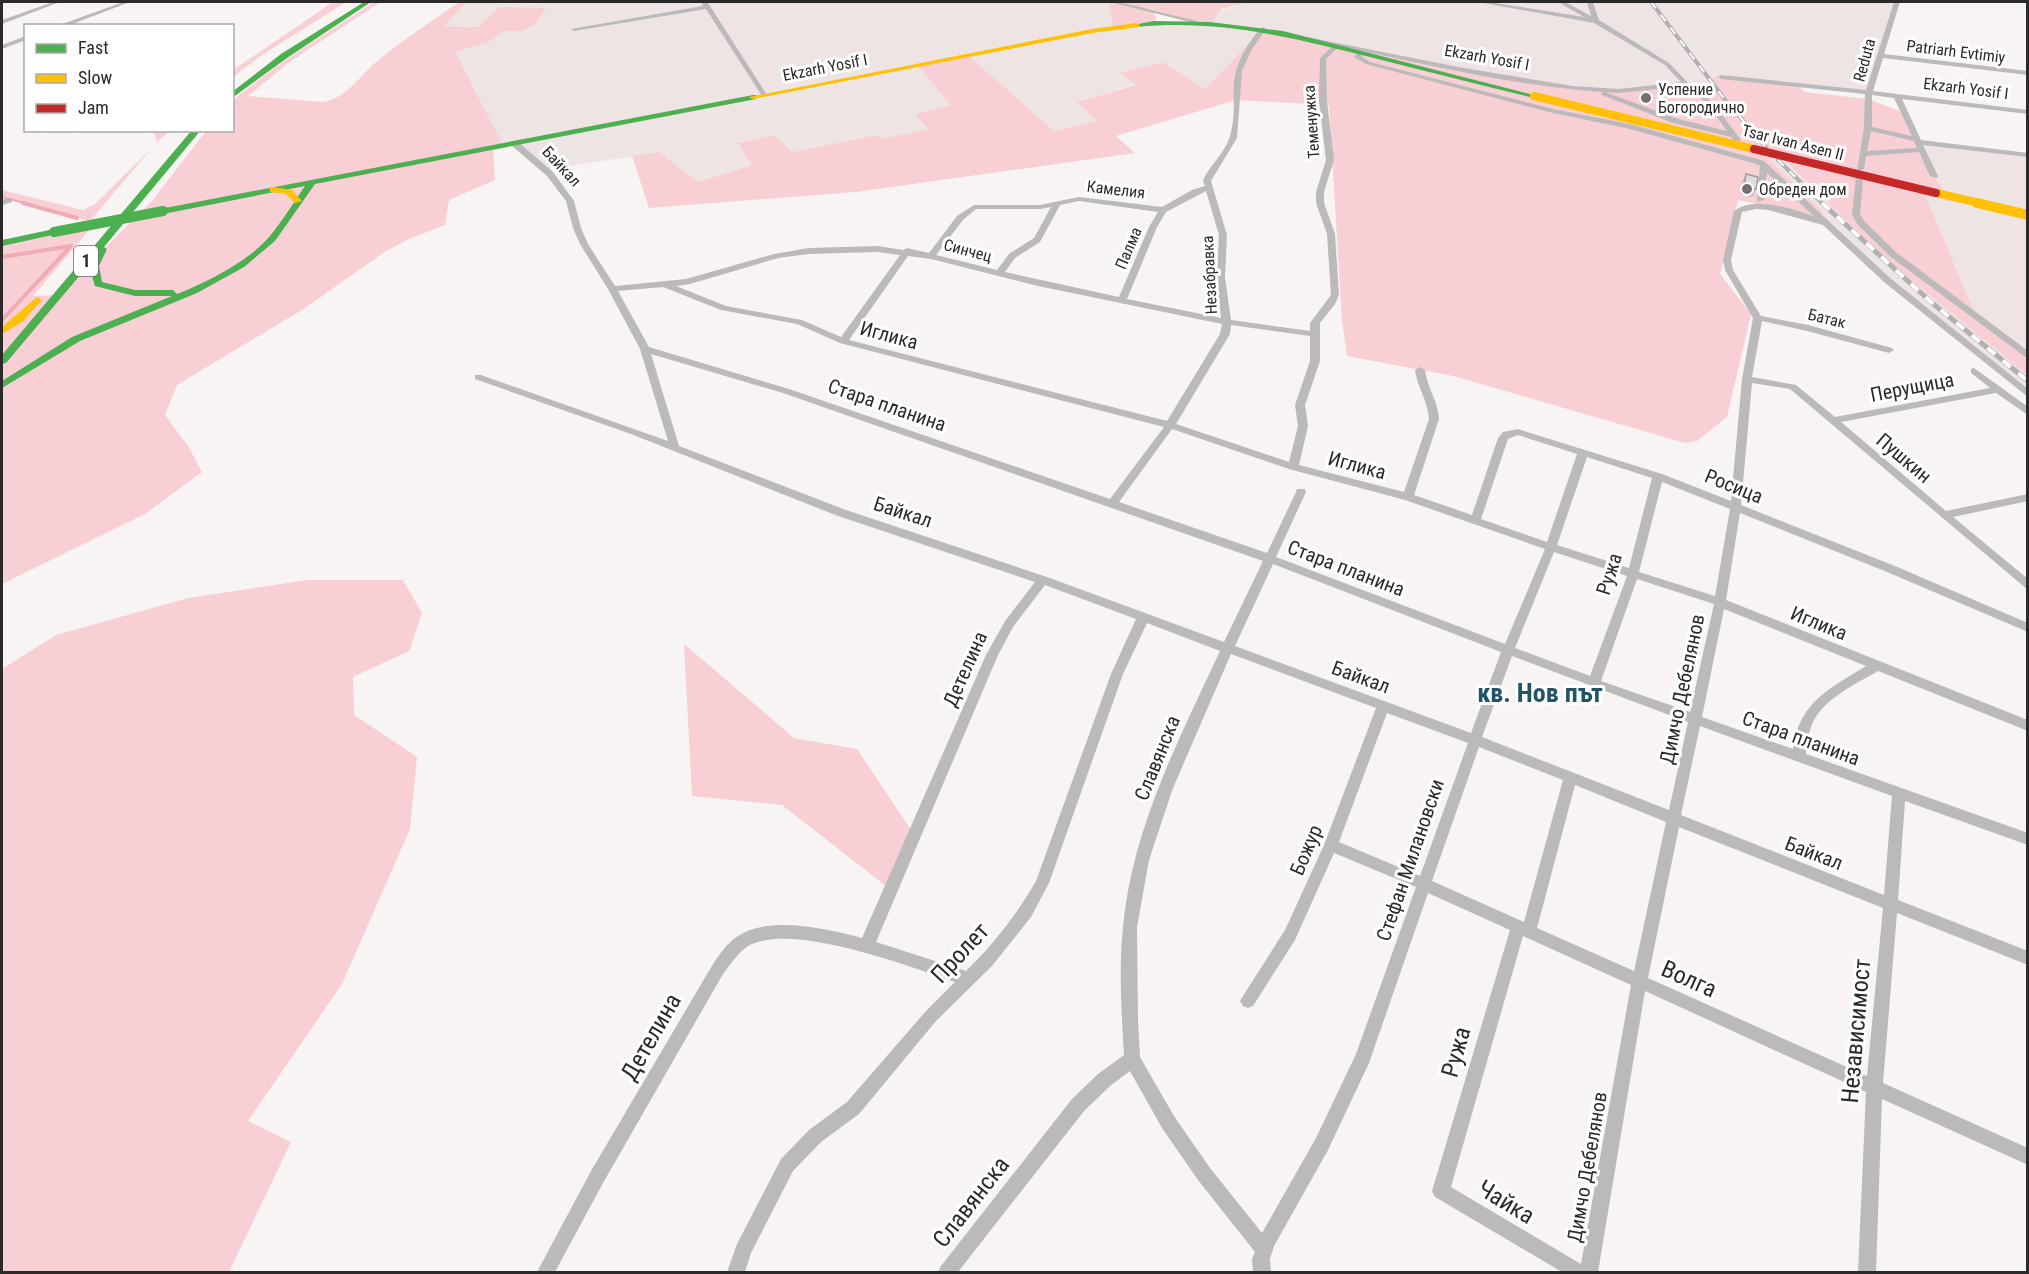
<svg xmlns="http://www.w3.org/2000/svg" width="2029" height="1274" font-family="'Roboto Condensed',sans-serif">
	<rect width="100%" height="100%" fill="#f8f4f4"/>
	<path fill="#efe4e4" d="M467,2H1109L1113,27L1182,21L1252,2H1897L1869,92L1709,78L1714,84H1686L1619,91L1545,85L1264,29L1205,89L1163,62L1121,73L1136,84L1078,102L1097,121L1053,131L969,56L919,66L952,105L916,114L928,129L881,139L877,135L792,152L774,136L739,142L752,165L698,182L659,152L545,170L514,143L503,145L454,52L489,42L504,31H522L536,24L499,7L478,27L444,26Z
		M1918,142L2027,155V356L1977,319L1922,190L1934,176Z
		M1761,151L1780,156L1888,261L2027,375V394L1947,330L1820,217L1823,212Z"/>
	<path fill="#f7cfd4" d="M333,2H346L262,55L233,77V70Z
		M374,2H381L292,60L248,96L323,102C346,98 358,78 375,63C401,41 431,22 459,2H467L444,26L478,27L499,7L546,8L536,24L522,31H504L489,42L455,52L503,145L493,147L495,180L449,200L445,225L409,239L386,251L302,310L177,385L165,415L188,446L202,472L145,514L2,584V243L85,226L91,228L33,296L57,295L152,201L206,131L232,130L233,102L238,96L284,61Z
		M1109,2H1252L1221,9L1212,23L1194,21L1151,9L1156,17L1155,21L1113,27Z
		M1263,29L1421,62L1598,91L1686,84H1713L1709,78L1721,77L1798,84L1804,92L1868,99L1905,113L1934,176L1947,196L1923,190L1977,319L2027,356V375L1888,261L1780,156L1762,152L1823,212L1820,217L1738,200L1720,274L1751,314L1727,417L1697,441L1685,443L1453,376L1347,356L1342,321L1329,105L1236,100L1116,136L1135,153L856,192L649,208L632,156L659,152L698,182L752,165L738,143L774,135L792,152L877,135L881,139L928,129L915,114L951,105L918,66L969,56L1054,131L1096,121L1077,102L1136,85L1120,73L1163,62L1205,89Z
		M156,131H170L157,142L90,221L2,197V190L83,210L95,204L157,143L154,132Z
		M307,580H403L422,613L409,651L353,677L354,715L417,757L410,829L342,984L248,1121L291,1142L229,1272H2V669L56,635L188,598Z
		M684,644L794,738L857,749L915,836L891,890L782,805L692,796Z"/>
	<g fill="none" stroke-linecap="round" stroke-linejoin="round">
		<path stroke="#f0acb5" stroke-width="2" d="M2,197L28,204"/>
		<path stroke="#f0acb5" stroke-width="4" d="M23,203L77,218
			M2,257L71,246L2,320"/>
		<path fill="#bbb9b9" fill-rule="evenodd" d="M53,2H60L2,24V20Z
			M123,2H130L67,26H57Z
			M701,2H707L710,6L767,95L766,96H762L706,9L574,31L571,29L703,6Z
			M1110,2H1119L1197,21L1194,23Z
			M1478,2H1489L1584,17L1558,2H1565L1591,16L1587,2H1593L1599,20L1669,63L1694,89L1712,102L1741,140L1734,142L1731,137L1673,123L1602,95L1601,94L1603,92C1514,86 1425,64 1338,46L1337,48L1326,59L1327,101L1334,160L1324,192V203L1335,234L1339,295L1335,304L1320,323V361L1305,405L1308,426L1299,465L1404,492L1429,419C1428,401 1417,387 1415,370L1420,367L1425,370C1427,387 1438,401 1439,419L1414,495L1472,515L1498,438L1503,432L1518,429L1662,474L1731,501L1742,379L1753,318L1725,270L1723,260L1734,211C1754,195 1791,209 1814,216L1767,173L1764,200L1757,202L1760,166L1753,163L1626,128L1553,113L1366,64L1354,57L1359,51L1362,53L1361,56L1370,62L1553,109L1630,124L1764,161L1890,278L2028,389V397L1884,282L1823,225L1768,210L1756,209L1742,212L1731,260L1733,270L1761,316L1808,325L1892,348L1894,350L1889,353L1807,331L1762,321L1752,377L1796,385L1835,417L1990,388L1971,373V369L1974,368L2028,407V415L1996,393L1841,422L1946,511L2028,494V501L1953,517L2028,579V590L1790,389L1752,383L1741,505L1895,566L2028,623V632L1887,572L1740,513L1726,600L2028,720V731L1878,671C1854,685 1818,701 1810,730C1807,737 1807,746 1806,754L2028,833V845L1905,801L1898,900L2028,951V965L1897,913L1883,1083L2028,1148V1165L1882,1099L1876,1272H1858L1866,1092L1645,991L1598,1272H1562L1435,1197L1432,1191L1510,930L1428,893L1369,1063L1328,1150L1274,1246L1270,1259L1271,1272H1253L1252,1259L1255,1252L1198,1180L1162,1128L1130,1071L1110,1086L1084,1111L958,1272H938L941,1266L1072,1099L1098,1074L1124,1055C1121,1007 1118,958 1125,910C1137,819 1182,733 1220,651L1147,623L1123,674L1049,883L1031,917L992,966L936,1021L859,1114L821,1142L793,1171L751,1253L745,1272H727L737,1244L781,1159L809,1130L847,1102L926,1011L955,982C908,966 798,924 752,944C740,949 731,964 723,974L603,1183L555,1272H537L591,1171L713,964C720,954 727,943 738,936C770,915 828,929 862,938L986,655L1005,621L1035,582L838,516L631,434L475,379V375H481L668,441L640,349L608,289L580,244L573,228L566,201L547,176L511,145V141H517L553,172L574,201L581,228L588,244L615,286L686,279L774,254L809,248L877,246L904,250L907,248L929,253L957,216L974,205H1040L1079,197L1162,207L1192,190L1205,186L1203,181L1205,176C1213,162 1226,151 1230,136C1240,100 1224,82 1248,45C1253,38 1257,31 1263,27L1266,29L1252,49L1242,71L1237,138L1211,181L1227,235L1225,277L1231,320L1310,331V323L1331,295L1327,234L1316,203V192L1326,160L1319,101L1320,58L1334,45L1307,39V37L1458,67L1573,86L1619,89L1681,82L1665,65L1594,23ZM1685,86L1708,104L1727,131L1678,119L1605,92L1619,93ZM1206,191L1219,235L1217,277L1221,318L1127,299L1157,227L1166,212ZM1079,201L1158,212L1149,227L1119,297L1005,272L1015,258L1040,242L1060,205ZM1051,207L1034,238L1009,254L997,270L936,255L963,220L976,209H1040ZM877,252L900,255L841,337L802,320L726,306L676,286L690,284L778,258L809,254ZM908,256L931,259L1038,286L1222,324L1220,334L1167,421L849,340ZM663,287L721,310L797,324L840,343L1164,427L1110,499L789,389L649,347L618,291ZM1231,325L1310,336V361L1295,405L1298,426L1289,462L1176,424L1230,334ZM651,354L783,393L1263,561L1224,642L1047,577L846,510L679,446ZM1172,429L1289,469L1405,500L1545,549L1505,644L1276,557L1306,492L1305,489H1297L1296,492L1267,553L1119,502ZM1518,435L1577,454L1547,542L1481,519L1508,439ZM1587,457L1652,478L1629,568L1557,545ZM1662,482L1730,509L1715,596L1639,572ZM1554,552L1627,576L1590,676L1515,648ZM1273,564L1501,652L1471,733L1235,646ZM1637,579L1714,604L1690,712L1601,681ZM1045,585L1136,619L1111,674L1036,881C1017,914 994,944 966,971L876,942L998,655L1013,627ZM1724,609L1866,666C1829,689 1799,702 1793,749L1702,717ZM1231,654L1376,708L1324,845L1285,930L1243,996L1240,1001L1243,1006L1248,1008L1253,1006L1295,940L1334,853L1416,887L1356,1054L1316,1138L1262,1233L1210,1168L1174,1116L1140,1057L1138,1021L1137,927L1149,860L1173,788ZM1512,656L1688,722L1669,810L1482,737ZM1387,713L1468,743L1420,876L1339,842ZM1700,726L1892,796L1884,895L1681,815ZM1479,747L1563,780L1524,922L1432,881ZM1575,785L1666,822L1634,971L1537,928ZM1679,827L1883,908L1867,1076L1648,978ZM1523,936L1631,985L1581,1264L1451,1187Z
			M1894,2H1900L1884,54L2028,71V75L1883,58L1873,91L2028,110V114L1902,99L1921,140L2028,153V157L1923,145L1938,176L1937,178L1930,176L1919,152L1866,156L1864,169L1857,171L1864,128L1865,94L1721,79L1718,77L1721,75L1866,90ZM1872,95L1894,98L1912,136L1872,127ZM1871,131L1914,141L1917,148L1867,151Z
			M26,36V40L2,49V45Z
			M1856,177L1863,179L1860,214L1864,221L1897,253L2028,351V359L1891,257L1857,224L1852,214Z
			M9,198H12V202L2,205V200Z"/>
		<path fill="#4caf50" fill-rule="evenodd" d="M364,2H371L287,58L232,98V92L281,54Z
			M1154,21L1210,22L1283,31L1538,96L1534,98C1479,85 1425,71 1370,57C1291,37 1218,19 1136,27L1132,25Z
			M753,95H756V99L315,184L275,241L244,267L197,293L80,341L2,388V381L72,337L172,296H135L95,286L89,266L92,261L6,363L2,364V355L192,130H201L104,247L107,249L99,266L102,282L135,290H173L177,294C209,281 246,263 269,237C282,222 293,203 305,186L163,214L160,213V209Z
			M54,229L57,230V234L2,246V240Z"/>
		<path fill="#ffc107" fill-rule="evenodd" d="M1136,23L1140,25L1139,27L1092,33L753,99L749,97L1092,29Z
			M273,187L292,190L302,201L295,203L286,194L270,192V188Z
			M37,297L42,300L22,322L2,334V327Z"/>
		<g stroke="#b2b0b0" stroke-width="4">
			<path id="rail-far1" d="M1651,2L1726,101L1766,147
				M1778,160L1823,204"/>
		</g>
		<g stroke="#b2b0b0" stroke-width="5">
			<path id="rail" d="M1822,203L1931,302L2028,381"/>
		</g>
		<use href="#rail-far1" stroke="#fff" stroke-width="2" stroke-dasharray="8" stroke-linecap="butt"/>
		<use href="#rail" stroke="#fff" stroke-width="4" stroke-dasharray="10" stroke-linecap="butt"/>
		<path stroke="#4caf50" stroke-width="10" d="M54,232L163,211"/>
		<path stroke="#ffc107" stroke-width="8" d="M1534,96L1754,149
			M1936,193L1984,204"/>
		<path stroke="#ffc107" stroke-width="10" d="M1977,203L2028,215"/>
		<path stroke="#c62828" stroke-width="8" d="M1754,149L1936,193"/>
	</g>
	<path fill="#c1bebe" d="M1746,174L1756,189L1752,197L1740,194L1742,182Z"/>
	<path fill="#e0dddd" stroke="#9d9b9b" stroke-width="1.5" d="M1746,174L1758,177L1756,189L1744,187Z"/>
	<g fill="#737070" stroke="#fff" stroke-width="2">
		<circle cx="1646" cy="98" r="6"/>
		<circle cx="1747" cy="189" r="6"/>
	</g>
	<g text-anchor="middle" stroke-width="6" stroke-linejoin="round" paint-order="stroke">
		<g font-size="16" fill="#2c2929" stroke="#fff">
			<text transform="translate(1956 51) rotate(7)" y="6">Patriarh Evtimiy</text>
			<text transform="translate(1487 57) rotate(10)" y="6">Ekzarh Yosif I</text>
			<text transform="translate(1864 60) rotate(-75)" y="6">Reduta</text>
			<text transform="translate(825 67) rotate(-11)" y="6">Ekzarh Yosif I</text>
			<text transform="translate(1966 88) rotate(7)" y="6">Ekzarh Yosif I</text>
			<text transform="translate(1311 122) rotate(-94)" y="6">Теменужка</text>
			<text transform="translate(1793 142) rotate(14)" y="6">Tsar Ivan Asen II</text>
			<text transform="translate(562 166) rotate(47)" y="6">Байкал</text>
			<text transform="translate(1116 189) rotate(7)" y="6">Камелия</text>
			<text transform="translate(1128 248) rotate(-67)" y="6">Палма</text>
			<text transform="translate(968 250) rotate(15)" y="6">Синчец</text>
			<text transform="translate(1209 275) rotate(-93)" y="6">Незабравка</text>
			<text transform="translate(1827 318) rotate(14)" y="6">Батак</text>
		</g>
		<g font-size="16" fill="#2c2929" stroke="#fff" text-anchor="start">
			<text x="1658" y="95">Успение<tspan x="1658" dy="18">Богородично</tspan></text>
			<text x="1759" y="195">Обреден дом</text>
		</g>
		<rect fill="#fff" stroke="#6b6969" stroke-width="1.5" x="74" y="246" width="24" height="30" rx="4.5"/>
		<g font-size="18" font-weight="bold" fill="#2c2929">
			<text x="86" y="267">1</text>
		</g>
		<g font-size="20" fill="#2c2929" stroke="#fff">
			<text transform="translate(889 335) rotate(15)" y="7">Иглика</text>
			<text transform="translate(1912 387) rotate(-11)" y="7">Перущица</text>
			<text transform="translate(887 405) rotate(19)" y="7">Стара планина</text>
			<text transform="translate(1904 458) rotate(40)" y="7">Пушкин</text>
			<text transform="translate(1357 465) rotate(15)" y="7">Иглика</text>
			<text transform="translate(1734 486) rotate(22)" y="7">Росица</text>
			<text transform="translate(903 512) rotate(18)" y="7">Байкал</text>
			<text transform="translate(1346 568) rotate(21)" y="7">Стара планина</text>
			<text transform="translate(1609 574) rotate(-72)" y="7">Ружа</text>
			<text transform="translate(1819 623) rotate(22)" y="7">Иглика</text>
			<text transform="translate(965 669) rotate(-66)" y="7">Детелина</text>
			<text transform="translate(1361 677) rotate(20)" y="7">Байкал</text>
			<text transform="translate(1682 689) rotate(-78)" y="7">Димчо Дебелянов</text>
			<text transform="translate(1801 738) rotate(20)" y="7">Стара планина</text>
			<text transform="translate(1157 758) rotate(-68)" y="7">Славянска</text>
			<text transform="translate(1306 850) rotate(-67)" y="7">Божур</text>
			<text transform="translate(1814 853) rotate(21)" y="7">Байкал</text>
			<text transform="translate(1410 860) rotate(-71)" y="7">Стефан Милановски</text>
			<text transform="translate(1587 1167) rotate(-80)" y="7">Димчо Дебелянов</text>
		</g>
		<g font-size="24" fill="#2c2929" stroke="#fff">
			<text transform="translate(960 953) rotate(-47)" y="8">Пролет</text>
			<text transform="translate(1689 979) rotate(24)" y="8">Волга</text>
			<text transform="translate(1856 1031) rotate(-85)" y="8">Независимост</text>
			<text transform="translate(651 1037) rotate(-60)" y="8">Детелина</text>
			<text transform="translate(1456 1052) rotate(-74)" y="8">Ружа</text>
			<text transform="translate(971 1202) rotate(-52)" y="8">Славянска</text>
			<text transform="translate(1506 1202) rotate(31)" y="8">Чайка</text>
		</g>
		<g font-size="26" font-weight="bold" fill="#215464" stroke="#fff">
			<text x="1540" y="702">кв. Нов път</text>
		</g>
	</g>
	<rect width="2029" height="1274" fill="none" stroke="#2c2929" stroke-width="6"/>
	<rect x="24" y="24" width="210" height="108" fill="#ffffff" stroke="#aba9a9" stroke-width="1.5"/>
	<rect x="36" y="44" width="30" height="9" fill="#4caf50" stroke="#aba9a9" stroke-width="1.5"/>
	<text x="78" y="54" font-size="18" fill="#2c2929">Fast</text>
	<rect x="36" y="74" width="30" height="9" fill="#ffc107" stroke="#aba9a9" stroke-width="1.5"/>
	<text x="78" y="84" font-size="18" fill="#2c2929">Slow</text>
	<rect x="36" y="104" width="30" height="9" fill="#c62828" stroke="#aba9a9" stroke-width="1.5"/>
	<text x="78" y="114" font-size="18" fill="#2c2929">Jam</text>
</svg>
